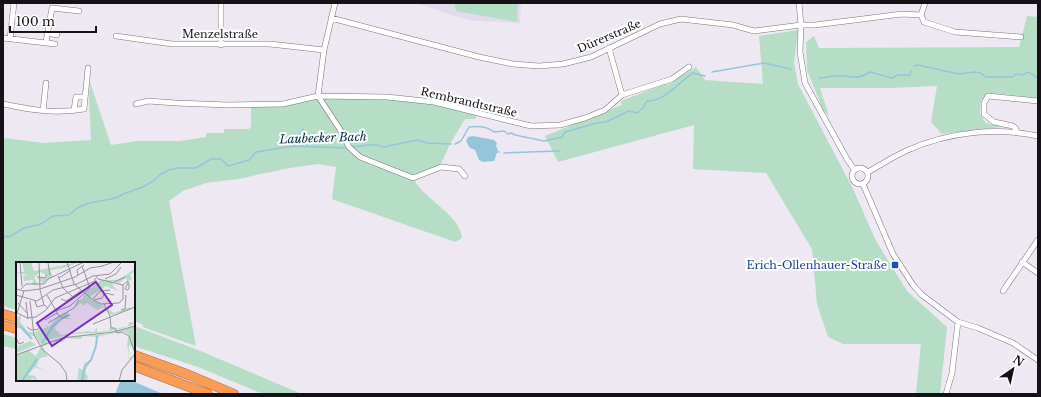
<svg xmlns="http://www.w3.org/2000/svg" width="1041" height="397" font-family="'Libre Baskerville',serif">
	<rect width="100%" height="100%" fill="#eee8f3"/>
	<path fill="#e3daec" d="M416,3H521L520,23L476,21L454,16Z"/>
	<path fill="#b6ddc6" d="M454,3H518L517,22L456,11Z
		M1027,16L1038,17V98L991,93L981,100L980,114L986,123L1001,127L942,134L931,122L937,86L890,88H820L829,116L823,110L807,70L806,42L814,36L819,48L1019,47Z
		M798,30L794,63L798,84L853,189L876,241L907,291L947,327L940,394H916L921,344H843L828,337L817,304L812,249L766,173L693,169L694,125L558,162L545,136L622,105L621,101L665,84L668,85L696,67L705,80L763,84L759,36Z
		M90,82L111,145L137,141H180L206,137V133H224V129H249L251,126V105L283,104L318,96H349L434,102L478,113L475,119H465L450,144L441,164L413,178C424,200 460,214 462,238L455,242L332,199L336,167L318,164L290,168L238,179L206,183L183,191L169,201L196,346L143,327L142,324L137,322L134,323V263H17V310L3,306V138L44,143L91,140L89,99Z
		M134,326L198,350L302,394H263L198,367L134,346Z
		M3,334L17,338V349L3,346Z"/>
	<path fill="#95c5da" d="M473,136L494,140L497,143L496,146L498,150L494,161L483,162L479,160L475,150L470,148L466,141L468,137Z
		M121,380H130L163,394H115Z"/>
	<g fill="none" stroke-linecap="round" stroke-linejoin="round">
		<path stroke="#95c5da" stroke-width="1.5" d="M914,66L918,65L959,74L975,72L981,73L986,77H1012L1016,74L1022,75L1029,72L1036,77L1038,76
			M712,72L764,63L791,69
			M819,78C824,78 830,76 835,76C850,74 854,82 870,72L892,78L898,75H910L911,71
			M455,144L461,141L469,127C477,126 487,126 494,132L504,131L508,134L511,133L515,135L544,141L562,137L565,132L597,123L606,122L629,111L637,113L643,108L647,101C666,101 677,83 693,73L705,76
			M293,146L303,129
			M497,152H499
			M504,153L559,151
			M3,238L7,236L9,237L24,228L41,224L53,216L69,215L77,208L89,203L116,198L123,194L143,187L153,181L161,174L169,170L177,168H196L211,159H221L228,166L249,160L256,152L293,146L345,148L368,145H377L384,147L417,140L427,143L451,144"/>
		<g stroke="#79747e" stroke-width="6">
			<path id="minor" d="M335,3L324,50L318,96L341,131L349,147L360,157L413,178L441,167L459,169L465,176
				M799,3L801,25L800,52L805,83L847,159L854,169
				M921,15L924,22L955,32L1021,37
				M331,18L479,57L513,64L539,66L563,64L591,57L660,24L681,19L733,25L754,31L801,25H815L902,14L921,15L925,3
				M47,33L57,35
				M116,36L172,44H270L324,50
				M3,38L55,44
				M10,39L14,3
				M46,42L52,8L79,11
				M221,45V3
				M609,48L622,95
				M3,104C32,110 54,114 84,109L88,68
				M136,104L148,101L176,103L228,105L283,104L318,96L387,97L434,102L531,126L560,125L585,118L605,110L622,95L672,79L689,67
				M74,110L76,97H85
				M43,111L46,83
				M1017,133L1016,129L1013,126L994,122L984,114V103L988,96L1038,101
				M852 176a8 8 0 1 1 16 0a8 8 0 1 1-16 0Z
				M868,172C881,165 894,156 908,150C949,132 995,127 1038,136
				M863,184L893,254L913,285L922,295L958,322L978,328L1013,343L1038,360
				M1022,262L1038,273
				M1003,291L1038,240
				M946,394L952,373L958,322"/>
		</g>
		<g stroke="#a96c3f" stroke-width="10">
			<path id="motorway" d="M3,314L17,318
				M3,325L17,329
				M134,355L189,375L234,394
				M134,366L208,394"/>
		</g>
		<use href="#minor" stroke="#fff" stroke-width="5"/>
		<use href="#motorway" stroke="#f99c55" stroke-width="9"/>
	</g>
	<rect fill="#1a4fb4" stroke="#fff" stroke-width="1.5" x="891" y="261" width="8" height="8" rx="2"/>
	<g text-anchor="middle" stroke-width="4" stroke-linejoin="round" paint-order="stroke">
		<g font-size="11" fill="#141216" stroke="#fff">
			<text x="220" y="38">Menzelstraße</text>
			<text transform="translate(609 36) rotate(-23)" y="4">Dürerstraße</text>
			<text transform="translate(469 102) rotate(13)" y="4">Rembrandtstraße</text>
		</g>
		<g font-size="11" fill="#164399" stroke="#fff" text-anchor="end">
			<text x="887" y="269">Erich-Ollenhauer-Straße</text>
		</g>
		<g font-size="12" font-style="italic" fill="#022f3e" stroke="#fff">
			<text transform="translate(323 138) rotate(-2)" y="4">Laubecker Bach</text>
		</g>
	</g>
	<g transform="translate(16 262)">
		<rect width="119" height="119" fill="#eee8f3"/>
		<path d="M6,0H15L18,9L63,0L48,6L34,8L37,15L27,21L24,19V16L31,17V13L24,10L18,15L22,23H16L17,18L8,19L7,14L11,13L0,10H8ZM119,7V10L114,12L116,18L111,19L110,16L103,21L97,19V24L102,29L90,24L73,35L68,32L85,18H102ZM68,32L98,51L114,45L116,47L95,53L87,45L81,48L71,41L67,44L65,41L57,47L63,38L67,36ZM52,49L51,55L56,57H46L38,66L45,73L71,69L78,70L81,65V70L92,69L95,65L100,67L112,64L113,60L119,61L114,64L100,68L82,71L55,72L31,78V81L41,77L47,79L49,75L91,72L119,64V91L116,84L113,83V96L116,94L106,108L104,119L106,108L113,98L112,83L110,87L113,73L108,69L81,75L67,74L65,77L50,76L47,80H36L26,85L32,94L24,96L20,104L31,110L19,105L12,113L19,114L21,119L16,116L14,119H0V93L20,85L13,89L20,94L26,83L19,74L12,73L6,65L0,67V56L5,53L4,60L12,70H17L20,74L19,70L31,65L29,62L33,65L43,54ZM14,79L20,83L0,91V85ZM75,98L69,109L72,115L70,119H61L63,106L67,108L69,100L71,102Z" fill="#b6ddc6"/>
		<path fill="none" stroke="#95c5da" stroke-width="2" d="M4,64L16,77M26,81L37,64L52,52M6,119L21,97M66,119L69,104L75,98L80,84L81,74"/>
		<path fill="none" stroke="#97929b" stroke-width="1" d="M4,0L6,24M23,0L24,27M51,0L58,22L76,37M32,1L34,13M86,4L98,0M62,13L61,8L68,3M42,14L47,26L57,35M80,14L82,17L107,23M21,15L30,16V12M43,16L55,8M89,17L100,12L105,5M98,20L109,15M0,27L8,29L24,27M5,27L10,22H28L32,17L68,0M24,27L59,15L74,6L87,4M24,28L28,43L32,46M0,33L21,39L37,28L61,22L77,14L94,12L106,0M31,33L43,54L47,56L54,53M45,37L50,39L65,29M77,37L84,29L94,28M77,38L85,42L103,41L107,37V23L112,19V21L113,22V26L112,28L109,27L112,21M78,38L86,36L89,31L98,33M14,39L18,73L27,88L44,102L50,111L51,119M19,39L21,45L28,43M10,40L12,57M2,41L11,51M88,42L94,54L95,66H99L101,71L106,70L113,74L119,91M105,48L109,47L110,33M40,49L54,44L74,26L66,4M0,50L11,56L20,55L30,48L39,36L79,19V16M1,51L8,29M29,58L41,51M32,61L58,46L63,38M77,62L119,45M11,65L15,68L23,67M0,76L3,82L8,80M0,93L46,76L97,70L119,64M103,119L106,108L119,92"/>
		<path fill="#7b2cbf" fill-opacity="0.15" stroke="#7b2cbf" stroke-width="2" d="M80,20L96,43L36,84L21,61Z"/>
		<rect width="119" height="119" fill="none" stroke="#141216" stroke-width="2"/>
	</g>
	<rect width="1041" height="397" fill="none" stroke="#141216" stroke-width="8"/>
	<g transform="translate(1013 369) rotate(34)" stroke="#ffffff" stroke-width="3" paint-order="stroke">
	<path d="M0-3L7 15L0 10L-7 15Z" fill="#141216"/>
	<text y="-6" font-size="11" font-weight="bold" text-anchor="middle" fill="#141216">N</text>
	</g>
	<path d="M10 26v6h86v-6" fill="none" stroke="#141216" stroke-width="2"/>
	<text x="16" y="26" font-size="12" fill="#141216" stroke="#ffffff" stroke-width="3" paint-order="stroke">100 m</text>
</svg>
